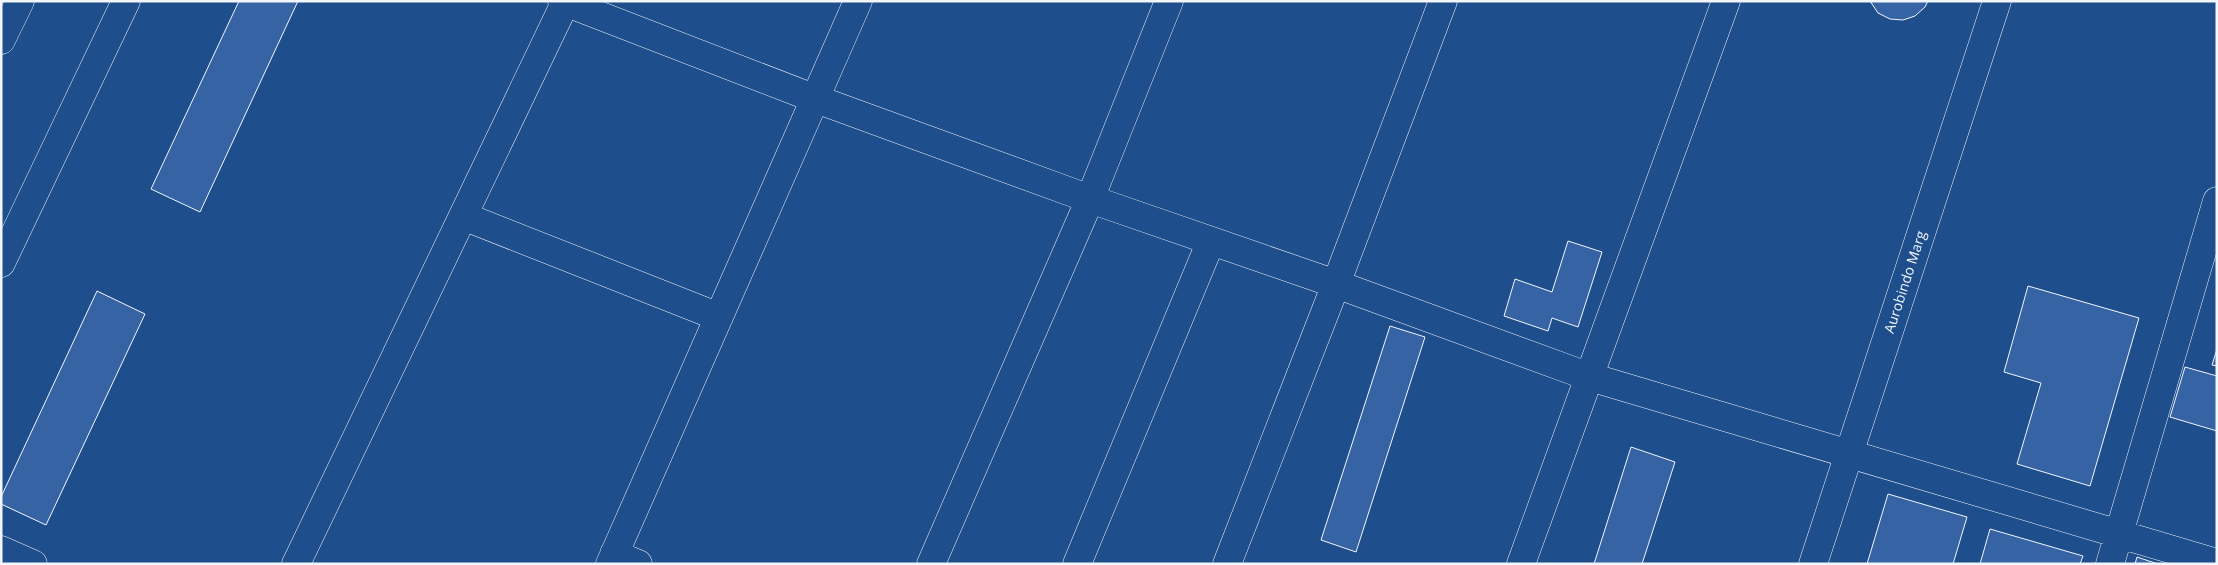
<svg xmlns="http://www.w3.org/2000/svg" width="2218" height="565" font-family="'Open Sans',sans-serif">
	<rect width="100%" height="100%" fill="#1f4e8c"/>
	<path fill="#3563a3" stroke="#f2f6ff" d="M239,1H298L200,212L151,189Z
		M1870,1H1928L1925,7L1915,16L1903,20L1890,19L1878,13Z
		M1568,241L1602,252L1578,327L1552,318L1548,331L1504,316L1515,279L1552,292Z
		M2028,286L2139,318L2090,486L2017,464L2041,383L2004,372Z
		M97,291L145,314L46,525L1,504V497Z
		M1390,326L1425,337L1356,552L1321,540Z
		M2217,349V366L2212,365Z
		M2185,367L2217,376V431L2170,417Z
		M1631,447L1675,462L1642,564H1594Z
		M1888,494L1967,517L1953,564H1867Z
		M1990,529L2083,556L2080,564H1980Z
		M2137,557L2158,564H2135Z"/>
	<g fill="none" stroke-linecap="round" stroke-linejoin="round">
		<g stroke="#f2f6ff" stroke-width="29">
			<path id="minor" d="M562,1L816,99L1090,199L1336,284L1590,377L2217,563
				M463,216L719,317
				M1,263L126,1
				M1,550L33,564
				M614,554L638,564
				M296,564L566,1
				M610,564L858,1
				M931,564L1090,199L1169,1
				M1077,564L1211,241
				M1227,564L1336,284L1443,1
				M1521,564L1726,1
				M2110,564L2217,201"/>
		</g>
		<g stroke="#f2f6ff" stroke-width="29">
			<path id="tertiary" d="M1813,564L1997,1"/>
		</g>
		<g stroke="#f2f6ff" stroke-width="29">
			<path id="secondary" d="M1,40L20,1"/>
		</g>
		<use href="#minor" stroke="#1f4e8c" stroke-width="28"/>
		<use href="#tertiary" stroke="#1f4e8c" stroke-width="28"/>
		<use href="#secondary" stroke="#1f4e8c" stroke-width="28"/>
	</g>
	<g text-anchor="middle" stroke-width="4" stroke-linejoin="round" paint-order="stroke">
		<g font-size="14" fill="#f2f6ff" stroke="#1f4e8c">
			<text transform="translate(1905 282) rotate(-72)" y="5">Aurobindo Marg</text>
		</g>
	</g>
	<rect width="2218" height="565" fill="none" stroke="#f2f6ff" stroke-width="5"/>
</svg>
